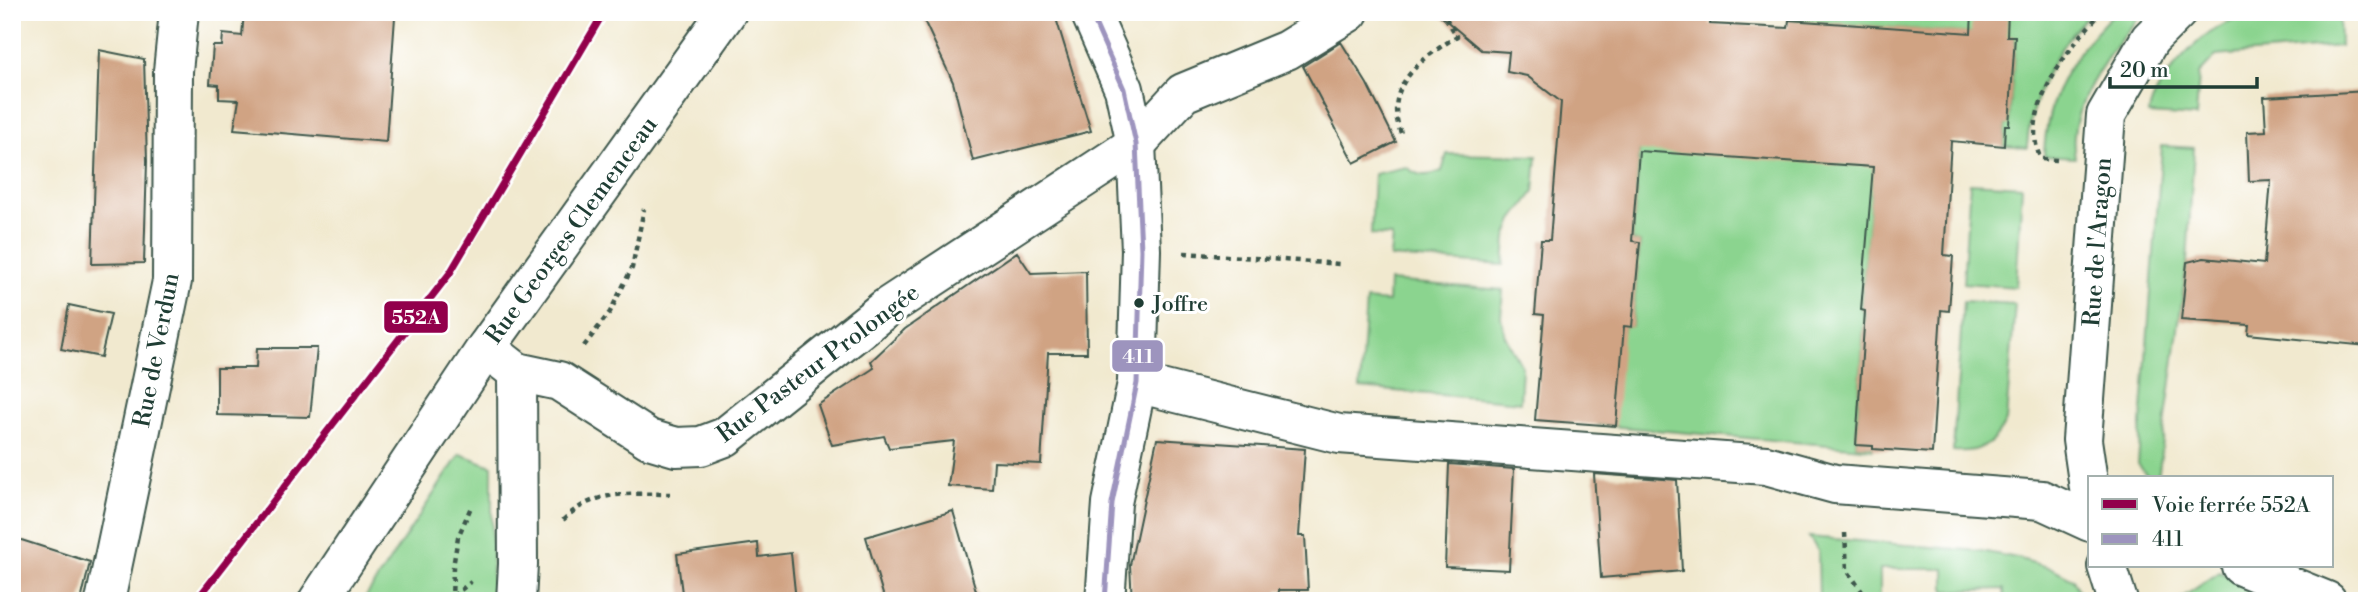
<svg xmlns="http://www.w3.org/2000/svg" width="2379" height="613" font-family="'Libre Bodoni',serif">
	<rect width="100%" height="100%" fill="#fff"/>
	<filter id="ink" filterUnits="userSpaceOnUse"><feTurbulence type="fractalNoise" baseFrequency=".0143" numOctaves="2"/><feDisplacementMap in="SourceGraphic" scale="14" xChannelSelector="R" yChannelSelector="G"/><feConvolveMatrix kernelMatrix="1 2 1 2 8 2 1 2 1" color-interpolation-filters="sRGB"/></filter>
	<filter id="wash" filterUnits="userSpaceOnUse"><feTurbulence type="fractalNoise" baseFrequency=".00686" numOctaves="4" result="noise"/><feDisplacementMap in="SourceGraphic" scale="28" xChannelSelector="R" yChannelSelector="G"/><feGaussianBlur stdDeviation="1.57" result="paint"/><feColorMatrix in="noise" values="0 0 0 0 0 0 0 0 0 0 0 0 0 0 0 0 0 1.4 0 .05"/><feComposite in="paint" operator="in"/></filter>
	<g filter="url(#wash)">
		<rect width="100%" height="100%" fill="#f1e9cf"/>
		<path fill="#8bd48f" stroke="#558862" stroke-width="2" d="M1790,12H2091C2054,50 2030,94 2027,148L2004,146L2005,125L2009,124L2015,37L1789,20Z
			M2115,12H2144C2116,43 2077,94 2074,136C2073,143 2074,151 2075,158L2044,156C2046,93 2072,55 2115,12Z
			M2245,12H2339L2340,46L2216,56L2199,74L2196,117L2149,114C2151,91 2180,58 2198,42C2211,30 2230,22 2245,12Z
			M1881,83L1861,310L1865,311L1856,445L1873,446V449L1598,425L1624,326H1632L1640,242L1632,241L1643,103Z
			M2162,146L2194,148L2187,262L2158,478H2149L2138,464Z
			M1447,154L1537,156L1534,192L1513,220L1506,238L1504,265L1390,257L1392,236L1371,235L1374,174L1406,167C1419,177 1427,177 1442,171Z
			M1970,183L2022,186L2016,287L1963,283Z
			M1389,281L1503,290L1501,317L1505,336L1522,367L1520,402L1360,388L1366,300L1388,302Z
			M1963,301L2015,304L2006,421C1994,446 1979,453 1953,451Z
			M460,454L492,466V601H363Z
			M1809,537L1981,551L2017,558L2054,569L2073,579L2084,601H2004V589L1945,591V569H1880V601H1819L1818,551Z
			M2220,572L2283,601H2177Z"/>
		<g id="blocks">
			<path fill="#d0a383" d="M244,12H346L395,17L386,142L234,129L239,100L219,99V85L210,84L213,46H222L223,34L242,36Z
				M920,12H1054L1091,131L973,161L953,82Z
				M1436,12H1711L1710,24L1788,28L1789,20L1971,33L1972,12H2008L2007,36H2015L2009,125H2005L2004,146L1951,141L1944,255L1953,256L1949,311L1941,310L1932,453L1873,449V446L1856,445L1865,311L1861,310L1873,167L1639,151L1632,241L1640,242L1632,327L1624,326L1616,426L1535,420L1544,315L1535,314L1541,240H1550L1561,102L1527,76L1507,72L1509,52L1481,50Z
				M1341,42L1367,84L1396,142L1354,163L1303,66Z
				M99,50L144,59L147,161L144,263L92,264Z
				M2367,91V346L2248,334L2249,325L2181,320L2187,262L2204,258L2264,264L2271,180L2249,181L2247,132L2266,131L2264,97Z
				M1017,252L1031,273L1086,271L1087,353H1048L1041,464L994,462L992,489L948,486L954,441L889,448L884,436L832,445L818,405L874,368L871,361L905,329Z
				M69,305L111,314L101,357L61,349Z
				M257,348H317L310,417L217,415V368H256Z
				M1157,439L1305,449L1299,536H1305L1308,590H1278V601H1132L1130,565Z
				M1449,464L1514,469L1509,570L1445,567Z
				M1594,474L1677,480L1682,571L1601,578Z
				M953,511L979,601H885L866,537Z
				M12,537L90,562L81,601H12Z
				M758,543L759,557L791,553L796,601H683L677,554Z"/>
		</g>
	</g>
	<g filter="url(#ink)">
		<use href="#blocks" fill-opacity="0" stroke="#3e574b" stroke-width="2"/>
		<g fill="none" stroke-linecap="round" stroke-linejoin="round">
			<g stroke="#3e574b" stroke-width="42">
				<path id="minor" d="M486,348L517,372L559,381L649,439L676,447L701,446L725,437L886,308L1136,144L1183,93L1287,50L1349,12
					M1137,383L1339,434L1766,465L1835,484L2042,500L2090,522
					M2090,495L2082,440L2106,115L2150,39L2177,12
					M2107,566L2118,601
					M2241,566L2327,601
					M105,601L172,281L173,71L179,12
					M516,601L518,564L517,372"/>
			</g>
			<g stroke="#3e574b" stroke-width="42">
				<path id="tertiary" d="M1090,12L1124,89L1136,144L1141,250L1137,383L1112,503L1105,601"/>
			</g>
			<g stroke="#3e574b" stroke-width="42">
				<path id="secondary" d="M318,601L486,348L727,12"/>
			</g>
			<path stroke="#3e574b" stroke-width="4.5" stroke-dasharray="5 5" stroke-linecap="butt" d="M1401,133C1382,85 1422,59 1457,36L1442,12
				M2057,160L2041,159C2017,112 2071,44 2102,12
				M1184,253L1340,264
				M584,346L610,312L632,268L644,209
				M563,520C595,489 628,494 670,494
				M1845,533L1847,570L1865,596
				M453,596L471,582
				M452,601L453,567L458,537L471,507"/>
			<use href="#minor" stroke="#fff" stroke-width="38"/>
			<use href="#tertiary" stroke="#fff" stroke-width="38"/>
			<use href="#secondary" stroke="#fff" stroke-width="38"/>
			<g stroke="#fff" stroke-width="10">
				<path id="bus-1" d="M1090,12L1124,89L1136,144L1141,250L1137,383L1112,503L1105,601"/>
			</g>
			<use href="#bus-1" stroke="#9d94be" stroke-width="5"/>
			<g stroke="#fff" stroke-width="12">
				<path id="rail-1" d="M196,601L450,273L604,12"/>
			</g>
			<use href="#rail-1" stroke="#92004c" stroke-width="7"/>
		</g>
	</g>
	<circle fill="#1f3d34" stroke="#fff" stroke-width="2.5" cx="1139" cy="303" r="6"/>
	<g text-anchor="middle" stroke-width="6" stroke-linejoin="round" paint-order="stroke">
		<g font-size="22" fill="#1f3d34" stroke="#fff" text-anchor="start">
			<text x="1152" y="311">Joffre</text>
		</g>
		<g font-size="24" fill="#1f3d34" stroke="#fff">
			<text transform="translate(571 230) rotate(-54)" y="8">Rue Georges Clemenceau</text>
			<text transform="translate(2097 242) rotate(-86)" y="8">Rue de l'Aragon</text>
			<text transform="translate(156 350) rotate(-79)" y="8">Rue de Verdun</text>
			<text transform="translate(818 363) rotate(-37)" y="8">Rue Pasteur Prolongée</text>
		</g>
	</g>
	<g stroke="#fff" stroke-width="2.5">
		<rect x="383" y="300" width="66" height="34" rx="7" fill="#92004c"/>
		<rect x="1111" y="339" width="53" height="34" rx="7" fill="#9d94be"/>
	</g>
	<g font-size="19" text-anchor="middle" font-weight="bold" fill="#fff">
		<text x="416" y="324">552A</text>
		<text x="1138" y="363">411</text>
	</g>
	<rect width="2379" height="613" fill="none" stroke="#fff" stroke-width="42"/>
	<rect x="2088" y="476" width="245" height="91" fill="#ffffff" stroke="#a5b1ae" stroke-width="2"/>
	<rect x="2102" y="499" width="35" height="10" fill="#92004c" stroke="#a5b1ae" stroke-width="2"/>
	<text x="2152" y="512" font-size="21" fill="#1f3d34">Voie ferrée 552A</text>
	<rect x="2102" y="534" width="35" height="10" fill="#9d94be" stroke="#a5b1ae" stroke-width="2"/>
	<text x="2152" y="546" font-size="21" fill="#1f3d34">411</text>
	<path d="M2110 77v10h147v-10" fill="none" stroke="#1f3d34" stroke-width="3.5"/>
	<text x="2120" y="77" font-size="21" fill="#1f3d34" stroke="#ffffff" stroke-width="5" paint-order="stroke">20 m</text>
</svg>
